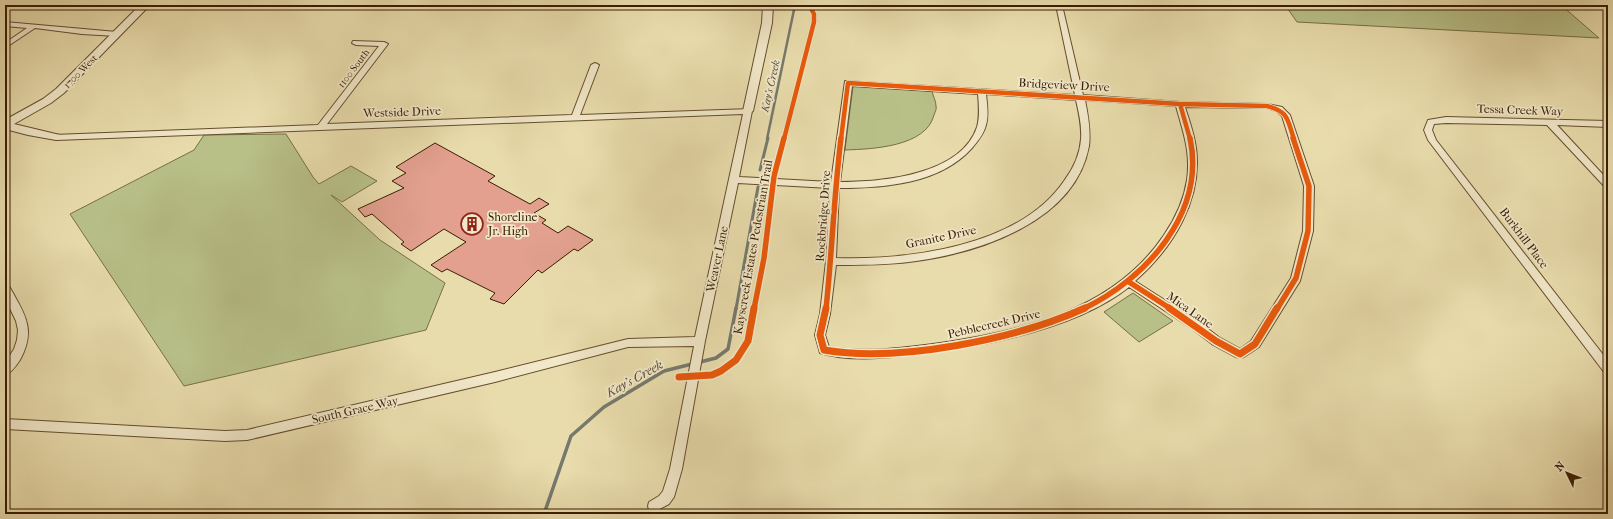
<svg xmlns="http://www.w3.org/2000/svg" width="1613" height="519" font-family="'IM FELL French Canon',serif">
	<rect width="100%" height="100%" fill="#e9dcac"/>
	<filter id="stains"><feTurbulence type="fractalNoise" baseFrequency=".005" numOctaves="4"/><feColorMatrix values="0 0 0 0 .2 0 0 0 0 .09 0 0 0 0 .02 0 0 0 .5 -.17"/></filter>
	<radialGradient id="worn" r=".72"><stop offset=".6" stop-color="#630" stop-opacity="0"/><stop offset="1" stop-color="#630" stop-opacity=".3"/></radialGradient>
	<path fill="#b8c088" stroke="#796e46" d="M1285,5H1561L1599,38L1297,22Z
		M853,86L932,91C933,96 936,101 936,106C937,109 935,112 934,115C926,147 872,149 845,150Z
		M286,134L313,177L319,184L351,166L377,181L342,202L331,195L380,240L445,283L426,330L184,386L70,214L194,150L204,135Z
		M1133,293L1173,321L1139,342L1104,312Z"/>
	<g fill="none" stroke-linecap="round" stroke-linejoin="round">
		<path stroke="#767a6e" stroke-width="2.5" d="M767,139L795,5"/>
		<path stroke="#767a6e" stroke-width="3" d="M760,170L768,138
			M736,309L758,187"/>
		<path stroke="#767a6e" stroke-width="3.5" d="M544,514L571,436L604,407L664,371L716,358L728,349L736,308"/>
	</g>
	<path fill="#e3a08f" stroke="#3a1d03" d="M435,143L495,176L488,181L530,204L539,198L549,204L534,213L546,220L542,223L558,233L568,226L593,240L578,251L574,249L542,273L538,270L504,304L490,299L495,293L447,269L442,272L431,265L466,242L444,229L411,251L401,244L404,242L372,214L365,217L358,209L404,188L392,181L406,173L396,167Z"/>
	<g fill="none" stroke-linecap="round" stroke-linejoin="round">
		<g stroke="#664d2d" stroke-width="2">
			<path id="minor" d="M1056,5H1062L1083,95L1180,102L1267,104L1282,107L1290,115L1314,186L1313,231L1300,281L1259,347L1244,357L1240,358L1236,357L1212,344L1191,328L1129,287C1077,329 979,347 914,355C884,358 849,362 820,353L815,335L820,314L826,261L830,188L738,183L705,341L682,469L674,497L669,504L654,512L649,510L648,506L649,502L659,496L663,491L670,469L694,346L628,347L495,382L247,440L225,441L5,429V419L225,431L247,430L495,372L628,339L695,337L743,114L56,140L52,137L53,135L318,125L379,46L356,45L352,43L353,41L384,42L388,44L327,124L572,115L591,65L595,63L599,65L580,115L751,109L752,111L739,177L831,182L845,81L1075,95ZM852,86L978,94C979,105 980,117 977,127C961,175 882,182 840,182ZM986,94L1076,100C1079,113 1082,126 1081,139C1080,154 1073,169 1064,181C1019,247 909,260 836,258L839,188C884,188 940,184 972,148C977,142 984,134 986,125C989,115 987,104 986,94ZM1085,100L1176,106C1183,132 1191,152 1187,180C1184,200 1175,219 1164,235C1114,310 1023,331 940,343C903,348 865,353 829,347L825,335L830,314L836,265C860,265 884,265 909,262C976,254 1075,223 1089,146C1091,131 1088,115 1085,100ZM1185,107L1267,108L1276,111L1282,116L1304,186L1303,231L1291,278L1251,341L1240,349L1220,338L1199,322L1135,281C1173,248 1203,199 1196,148C1194,133 1189,120 1185,107Z
				M5,22L117,32L121,34L117,36L82,34L35,28L5,48V43L27,28L5,26Z
				M1446,117L1608,121V127L1557,125L1608,180V188L1605,187L1547,125L1446,123L1434,124L1432,130L1436,140L1608,361V373L1604,372L1428,140L1424,130L1428,120Z
				M5,285L9,286C24,313 37,329 20,360C16,366 11,373 5,375V363L14,349L17,340L18,330L16,321L5,298Z"/>
		</g>
		<g stroke="#664d2d" stroke-width="2">
			<path id="tertiary" d="M140,5H150L64,93L51,103L14,124L60,135L62,137L60,139L56,140L28,135L5,129V120L43,99L56,89Z
				M763,5H773L772,23L753,111L748,114L743,111L762,23Z"/>
		</g>
		<use href="#minor" fill="#f1e8c9" fill-rule="evenodd"/>
		<use href="#tertiary" fill="#f1e8c9" fill-rule="evenodd"/>
		<g stroke="#f1e8c9" stroke-width="6">
			<path id="cycleway-far2" d="M1180,104L1267,106C1289,112 1287,119 1294,139
				M1180,104L1190,139
				M784,139L814,22V14L809,5
				M841,139L848,83L1180,104"/>
		</g>
		<g stroke="#f1e8c9" stroke-width="8">
			<path id="cycleway-far1" d="M1129,282L1171,309
				M754,309L764,258L774,176L784,138
				M826,309C832,252 834,195 841,138
				M1083,309C1146,279 1206,213 1190,138
				M1277,309L1296,278L1308,231L1309,186L1293,138"/>
		</g>
		<g stroke="#f1e8c9" stroke-width="10">
			<path id="cycleway" d="M826,308L820,335L824,350C898,363 1017,339 1085,308
				M1169,308L1216,341L1240,354L1255,344L1277,308
				M679,377L712,375L721,371L736,360L748,341L754,308"/>
		</g>
		<use href="#cycleway-far2" stroke="#e8590c" stroke-width="4.5"/>
		<use href="#cycleway-far1" stroke="#e8590c" stroke-width="5.5"/>
		<use href="#cycleway" stroke="#e8590c" stroke-width="7"/>
	</g>
	<defs>
		<g id="building-ring" transform="scale(1.15)"><circle r="9.5" fill="#f1e8c9" stroke="#8f2418" stroke-width="1.5"/><path d="M-4-6H4V6H1V3H-1V6H-4ZM-2.5-4.3h1.7v1.8h-1.7ZM.8-4.3h1.7v1.8H.8ZM-2.5-1h1.7V.8h-1.7ZM.8-1h1.7V.8H.8Z" fill="#8f2418"/></g>
	</defs>
	<g fill-rule="evenodd">
		<use href="#building-ring" x="472" y="224"/>
	</g>
	<g text-anchor="middle" stroke-width="3.5" stroke-linejoin="round" paint-order="stroke">
		<g font-size="10" fill="#3a1d03" stroke="#f1e8c9">
			<text transform="translate(353 68) rotate(-53)" y="4">1100 South</text>
			<text transform="translate(80 71) rotate(-45)" y="4">1700 West</text>
		</g>
		<g font-size="11" font-style="italic" fill="#584c39" stroke="#f1e8c9">
			<text transform="translate(770 86) rotate(-77)" y="4">Kay's Creek</text>
		</g>
		<g font-size="12" fill="#3a1d03" stroke="#f1e8c9">
			<text transform="translate(1064 85) rotate(3)" y="4">Bridgeview Drive</text>
			<text transform="translate(1520 110) rotate(2)" y="4">Tessa Creek Way</text>
			<text transform="translate(402 112) rotate(-2)" y="4">Westside Drive</text>
			<text transform="translate(823 216) rotate(-86)" y="4">Rockbridge Drive</text>
			<text transform="translate(941 237) rotate(-12)" y="4">Granite Drive</text>
			<text transform="translate(1524 238) rotate(53)" y="4">Burkhill Place</text>
			<text transform="translate(753 247) rotate(-80)" y="4">Kayscreek Estates Pedestrian Trail</text>
			<text transform="translate(717 259) rotate(-78)" y="4">Weaver Lane</text>
			<text transform="translate(1190 310) rotate(35)" y="4">Mica Lane</text>
			<text transform="translate(994 324) rotate(-13)" y="4">Pebblecreek Drive</text>
			<text transform="translate(355 410) rotate(-13)" y="4">South Grace Way</text>
		</g>
		<g font-size="12" fill="#3a1d03" stroke="#f1e8c9" text-anchor="start">
			<text x="488" y="221">Shoreline<tspan x="488" dy="14">Jr. High</tspan></text>
		</g>
		<g font-size="13" font-style="italic" fill="#584c39" stroke="#f1e8c9">
			<text transform="translate(634 378) rotate(-29)" y="5">Kay's Creek</text>
		</g>
	</g>
	<rect width="1613" height="519" fill="none" stroke="#e9dcac" stroke-width="20"/>
	<rect x="6" y="6" width="1601" height="507" fill="none" stroke="#3a1d03" stroke-width="2"/>
	<rect x="10" y="10" width="1593" height="499" fill="none" stroke="#3a1d03"/>
	<g transform="translate(1567 473) rotate(313)" stroke="#f1e8c9" stroke-width="3" paint-order="stroke">
	<path d="M0-3L7 15L0 10L-7 15Z" fill="#3a1d03"/>
	<text y="-6" font-size="11" font-weight="bold" text-anchor="middle" fill="#3a1d03">N</text>
	</g>
	<rect width="100%" height="100%" filter="url(#stains)"/>
	<rect width="100%" height="100%" fill="url(#worn)"/>
</svg>
